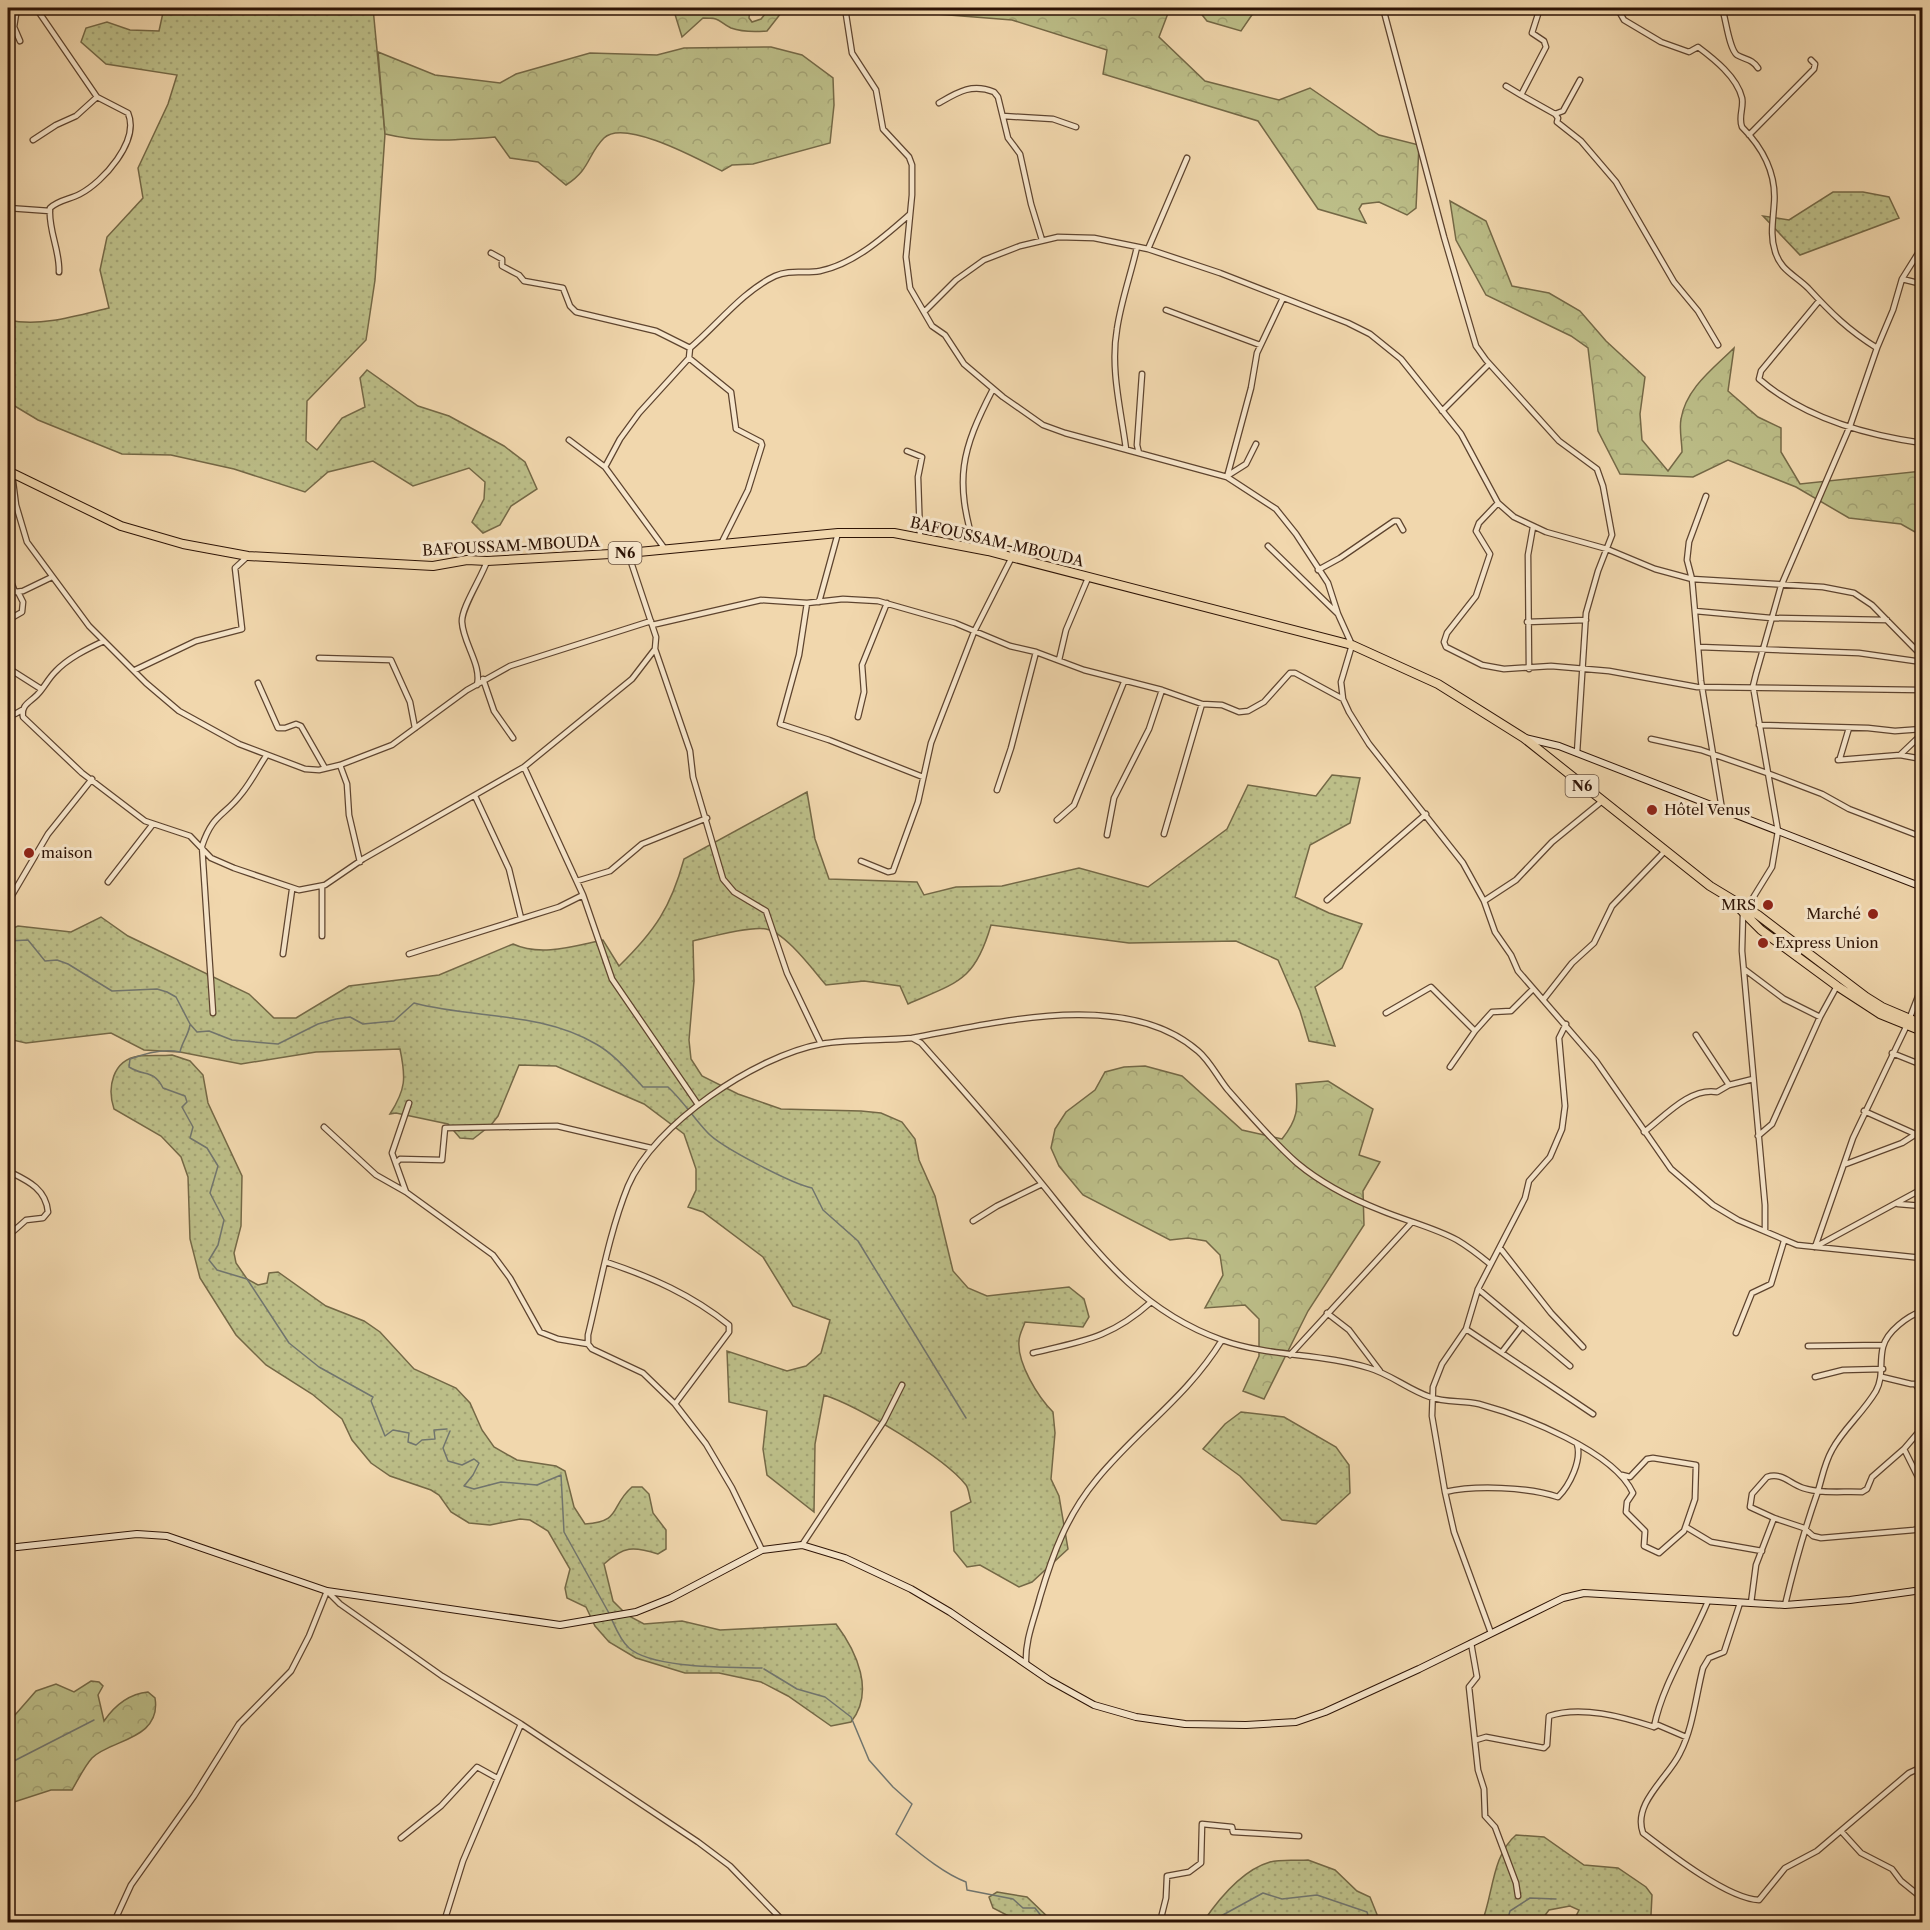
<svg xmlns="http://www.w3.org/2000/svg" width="1930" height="1930" font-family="'Libre Caslon Text',serif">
	<defs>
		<pattern id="grass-dots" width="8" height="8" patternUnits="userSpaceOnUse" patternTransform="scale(1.5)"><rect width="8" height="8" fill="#bcbe88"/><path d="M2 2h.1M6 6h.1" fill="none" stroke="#a2a274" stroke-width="1.8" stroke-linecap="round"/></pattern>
		<pattern id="forest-crowns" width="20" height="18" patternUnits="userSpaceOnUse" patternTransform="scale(1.5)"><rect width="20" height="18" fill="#bcbe88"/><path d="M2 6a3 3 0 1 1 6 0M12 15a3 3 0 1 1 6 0" fill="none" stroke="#a2a274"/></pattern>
	</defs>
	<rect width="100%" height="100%" fill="#f1d7ad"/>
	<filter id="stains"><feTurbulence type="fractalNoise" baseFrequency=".00333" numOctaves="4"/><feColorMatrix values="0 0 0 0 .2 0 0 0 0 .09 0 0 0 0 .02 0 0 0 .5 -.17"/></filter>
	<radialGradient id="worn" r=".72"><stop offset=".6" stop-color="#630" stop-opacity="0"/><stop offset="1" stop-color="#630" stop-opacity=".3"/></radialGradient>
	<path fill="url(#grass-dots)" stroke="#746846" stroke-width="1.5" d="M164,8H373L385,134L375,280L366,340L307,401L306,441L317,450L342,418L365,407L360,378L367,370L418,406L449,416L504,446L525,462L537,489L511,506L500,525L483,533L472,522L484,499L485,482L469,468L413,486L373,461L328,472L305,492L234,469L171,455L122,454L38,420L8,402V320C41,327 76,316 109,308L100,270L107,237L143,198L138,168L168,104L177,75L106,64L81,42L86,28L107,22L130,30L159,31Z
		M1833,192H1863L1889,197L1899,218L1800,255L1763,216L1789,220Z
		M1332,775L1360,778L1350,823L1310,845L1295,897L1329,913L1362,924L1342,968L1315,987L1335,1046L1309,1041L1300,1011L1278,960L1236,941L1129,943L991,925C975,981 958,982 908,1004L900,986L864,981L826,985C813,970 785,932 766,929C749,926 710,937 693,941L694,981L689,1040L691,1059L702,1076L738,1094L781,1109L861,1111L881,1113L902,1122L915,1139L919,1160L935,1196L953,1271L968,1288L987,1296L1069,1287L1084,1299L1089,1317L1083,1327L1025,1322C1023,1328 1019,1335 1019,1341C1017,1363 1038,1397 1053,1412L1055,1433L1051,1479L1059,1496L1068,1549L1032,1582L1019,1587L980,1565L967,1567L954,1551L951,1512L971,1502C969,1497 969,1489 966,1485C944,1457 858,1406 824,1395L815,1444L814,1512L767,1475L763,1449L767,1411L729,1402L727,1351L787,1371L806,1366L821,1353L830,1320L793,1306L763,1257L703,1212L688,1207L696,1190V1169L684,1134L644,1104L556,1066L519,1065L498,1116L491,1125L473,1139L460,1138L448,1124L396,1113L390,1114C406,1089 406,1078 400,1049L316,1052L241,1064L180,1052L144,1050L111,1033L26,1043L8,1039V930L18,926L71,932L101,917L128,936L249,994L274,1018H296L349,986L439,975L513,944C541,957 574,946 603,940L619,966C655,931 671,907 684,859L807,792L815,839L829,879L917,882L924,895L956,887L1002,886L1079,868L1148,887L1227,829L1248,785L1316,796Z
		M172,1055L190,1061L203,1075L208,1103L242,1176L241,1226L234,1253L236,1263L247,1279L258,1285L267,1283L269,1273L278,1272L326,1306L364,1321L380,1332L414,1369L456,1388L470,1403L482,1430L494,1447L517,1460L556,1466L565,1471L574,1507L585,1524C623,1521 609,1507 632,1487H642L649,1494L653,1513L666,1530V1549L658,1554C633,1546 624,1546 604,1564L613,1601L627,1615L644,1624L682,1621L720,1630L836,1624C857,1652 875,1692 851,1722L831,1726L788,1696L761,1682L719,1673H685L636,1658L609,1642L595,1626L586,1607L567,1598L565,1588L570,1569L548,1531L530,1520L520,1519L490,1525L469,1523L451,1512L439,1495L431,1490L390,1476L371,1463L352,1440L342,1419L312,1394L266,1365L236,1335L200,1278L190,1239L188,1177L181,1157L161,1136L114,1109C107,1088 112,1060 139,1056C149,1055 162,1056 172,1055Z
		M1241,1412L1284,1417L1336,1447L1349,1465L1350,1493L1316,1524L1282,1520L1240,1476L1203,1449L1225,1424Z
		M1516,1835L1544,1837L1584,1865L1618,1868L1646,1887L1652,1895L1651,1915L1647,1922H1573L1579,1910L1570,1906L1549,1910L1540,1922H1482C1493,1895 1492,1855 1516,1835Z
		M1308,1860L1335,1870L1357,1891L1370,1897L1380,1922H1303C1282,1912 1280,1920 1261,1922C1242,1925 1222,1923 1203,1922C1218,1900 1242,1870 1270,1862C1281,1859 1296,1861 1308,1860Z
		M997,1892L1027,1897L1053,1922H1020L993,1908L989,1897Z"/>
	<path fill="url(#forest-crowns)" stroke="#746846" stroke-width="1.5" d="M673,8H750L749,18L752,22L761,19L770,8H785L767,31C755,32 742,32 731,28C717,21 722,18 703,18L682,37Z
		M920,8H1170L1159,37L1205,81L1279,100L1310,88L1379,135L1419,145L1416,208L1407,215L1379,202L1362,204L1359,209L1366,223L1318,209L1258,121L1103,74L1107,50L1012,20L924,13Z
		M1202,8H1255L1256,9L1241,31L1207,21L1199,11Z
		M771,47L802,55L833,78L834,105L830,143L753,164L732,165L722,171C700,160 624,118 604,138C587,155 591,169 566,185L538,162L510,158L495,137C457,140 422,143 385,134L378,52L435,75L500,83L516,74L590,53L657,55L684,48Z
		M1450,201L1486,221L1512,286L1549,293L1580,311L1606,341L1645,377L1640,414L1642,440L1668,471L1682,452C1682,442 1679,429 1681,419C1686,388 1714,368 1734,348L1728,391L1758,417L1781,428V452L1800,484L1922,471V536L1901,524L1849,518L1796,487L1728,460L1693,477L1620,474L1598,431L1588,348L1571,336L1486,295L1456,240Z
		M1145,1066L1182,1076L1242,1130L1282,1139C1298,1119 1298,1109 1296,1084L1328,1081L1373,1109L1359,1155L1380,1162L1363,1191L1364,1225L1308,1311L1264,1399L1243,1391L1259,1356V1319L1245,1305L1205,1308L1223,1275L1220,1255L1206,1241L1188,1238L1170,1240L1083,1195L1059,1166L1051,1148L1055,1129L1066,1112L1095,1090L1105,1072L1124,1067Z
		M91,1681L99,1682L103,1686L98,1695L104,1721C115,1705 128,1694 148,1692L155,1698C162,1740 109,1740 92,1758C84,1767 78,1780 72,1790H51L8,1804V1720L15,1715L36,1691L56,1684L74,1692Z"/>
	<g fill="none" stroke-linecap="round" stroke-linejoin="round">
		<path stroke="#71756e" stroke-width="1.5" d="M8,941L28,940L45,961L57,960L68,964L112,991L157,989L167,992L176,997L190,1024L197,1032L209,1031L232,1040L278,1044L318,1024L336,1019L350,1017L363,1024L394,1021L414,1003C474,1019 540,1011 596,1044C614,1054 629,1072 643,1087H668C683,1101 693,1117 707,1132C720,1147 793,1184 812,1188L823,1210L858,1241L966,1418
			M190,1025C188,1036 182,1042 180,1052C164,1048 146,1053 130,1059L129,1067C145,1077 153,1069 163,1088L185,1096L187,1102L182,1107L193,1127L190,1138L207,1148L218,1166L210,1193L224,1220L218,1245L209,1260L217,1270L247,1279L289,1343L319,1367L373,1397L371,1401L385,1436L393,1430L409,1433L408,1442L416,1445L422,1440L435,1439L434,1430L447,1429
			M450,1431L443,1448L448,1461L462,1465L474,1459L479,1463L473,1475L464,1486L474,1489L501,1482L537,1485L561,1475L564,1532L610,1615
			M612,1620C616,1629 621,1641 629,1648C653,1669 730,1667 762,1668
			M764,1669L797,1689L825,1697L851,1717L869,1760L893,1787L912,1804L896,1834C917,1851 942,1873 966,1882L967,1890L1013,1899L1023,1908H1035L1046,1922
			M8,1764L94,1720
			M1210,1922L1263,1893L1282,1899L1317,1895L1367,1912L1370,1922
			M1507,1922L1510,1911L1530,1898L1556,1899"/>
		<g stroke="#5e442f" stroke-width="7">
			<path id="street" d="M17,8L14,27L20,41
				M36,8L97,97L128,113C140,141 103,182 80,194C71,199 58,200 50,208C48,230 60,250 59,272
				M845,8L852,53L876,90L883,129L909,157L912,165V195L906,257L910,288L932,326L945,335L964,364L1003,397L1043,425L1065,433L1227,477L1276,509L1296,534L1328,583L1338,614L1352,645L1341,682L1343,699L1349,712L1369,744L1463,863L1484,901L1495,932L1511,955L1518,971L1596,1061L1671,1169L1713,1205L1738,1220L1797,1245L1922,1258
				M1383,8L1444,237L1476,346L1486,360L1559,441L1597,469L1603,486L1612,535L1598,571L1586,613L1577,753
				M1540,8L1532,33L1544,41L1546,47L1521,95L1555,114
				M1623,8L1620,13L1624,20L1661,42L1689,52L1698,47C1714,59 1737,77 1742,98C1744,108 1738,117 1742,127C1763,148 1777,175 1774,205C1773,221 1770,236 1775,251C1780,270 1795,275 1808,288C1831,313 1848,330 1877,348
				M1722,8C1726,19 1729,49 1737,55C1746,60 1752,59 1758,68
				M1910,8L1922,10
				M1580,80L1563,111L1555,114L1558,118L1557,122L1581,141L1616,182L1674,282L1698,311L1718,345
				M1506,86L1521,95
				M939,103C958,92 972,83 994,92L998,97L1008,138L1020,154L1031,204L1042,240
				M1003,116L1053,119L1076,127
				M1749,135L1814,69L1815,64L1811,60
				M33,140L56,125L76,116L97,97
				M8,208L50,211
				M1148,249L1187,158
				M491,253L502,259V266L519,275L524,281L563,288L570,306L576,312L656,331L690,348
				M1902,279L1922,284
				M1819,301L1761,371L1759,379C1803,417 1866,435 1922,443
				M1166,310L1260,345
				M924,312L956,280L984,260L1020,246L1058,237L1094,238L1148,249L1220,273L1348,323L1370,334L1401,359L1461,434L1498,503L1514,517L1546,532L1607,549L1655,569L1692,579L1823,587L1854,593L1872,605L1922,656
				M689,358L731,392L736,429L761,442L762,445L748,490L721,544
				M1442,411L1489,364
				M569,440L605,467L665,549
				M1126,449C1121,410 1110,369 1117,329C1121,301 1131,274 1137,247
				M907,451L922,457L918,477L920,536
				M1139,453L1137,445L1142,374
				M605,467L620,439L639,413L689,358L690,348C717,325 743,291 775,276C790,269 804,274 820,271C854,264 884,237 909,215
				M12,474L16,505L27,542L89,626L146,683L179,711L239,744L305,769L319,770L340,765L392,745L467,690L510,666L651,621
				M1227,476L1246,464L1256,444
				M1227,477L1251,388L1257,353L1283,298
				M1706,496L1689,542L1687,560L1692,579L1701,681L1722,809
				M1498,503L1479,523L1476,531L1490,554L1476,596L1447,633L1444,642L1446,647L1482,665L1504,669L1551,666L1609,671L1697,687L1922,690
				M1268,546L1338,614
				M975,548C954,479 961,451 993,389
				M1318,570L1340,558L1394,521H1398L1403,530
				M8,574L15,592L23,591L52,577
				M819,602L838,533
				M807,603L799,655L780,724L829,740L923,777
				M1695,611L1771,618L1887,620
				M8,620L22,612L23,602L18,592
				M1527,622L1586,620
				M652,625L761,600L807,603L843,599L878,601L955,623L1010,646L1036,652L1084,670L1162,690L1202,704L1222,705L1239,712L1248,711L1264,702L1290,673H1295L1343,699
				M104,641C87,649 68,658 55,672C48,679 44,688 37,695C29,703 21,705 23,717L82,773L145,821L190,836L211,858L234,868L299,890L325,885L363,859L524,767L632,679L655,649L656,637L628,553
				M1699,647L1859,653L1922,662
				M655,649L690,751L693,777L723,879L734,892L766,911L787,973L821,1044
				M319,658L391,660L410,702L415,728
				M1059,660L1066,630L1088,578
				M8,668L41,689
				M1529,669L1528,555L1533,527
				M135,670L196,641L242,629L235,568L248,556
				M483,679L494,711L513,738
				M258,683L278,728H285L296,724L301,726L325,768
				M477,685C482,665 463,643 462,622C461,608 482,577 487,561
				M8,713L15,714L22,710
				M858,717L864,692L862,665L887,603
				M1759,725L1868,728L1895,731L1922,729
				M1651,739L1701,750L1767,773L1822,794L1849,809L1922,837
				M1900,755L1922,759
				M1840,758L1849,728
				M1838,760L1900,755L1922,734
				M340,765L347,784L349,815L360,862
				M524,767L583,895L612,979L697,1103
				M997,790L1011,748L1036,652
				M475,796L509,869L521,918
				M1057,820L1074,805L1124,682
				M1164,834L1202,704
				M1107,835L1114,798L1149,729L1162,690
				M861,861L888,872L893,871L918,802L931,743L974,632L1012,557
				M577,881L610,871L642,844L707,818
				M108,882L153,824
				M322,886V936
				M1327,900L1426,814
				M1484,901L1516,880L1552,842L1601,802
				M8,902L48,834L92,779
				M283,954L292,890
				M409,954L559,907L583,895
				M1744,969L1784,999L1820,1017
				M1543,1000L1572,963L1594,943L1612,906L1665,851
				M213,1013L202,846C213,813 224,817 242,793C251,782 258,768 266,756
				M1386,1013L1431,987L1475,1031L1492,1012L1511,1011L1533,989
				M1696,1035L1729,1085
				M912,1038C996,1023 1126,988 1198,1051C1210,1061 1218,1078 1228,1090C1249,1114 1274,1143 1297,1163C1321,1183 1352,1199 1380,1210C1406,1221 1433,1227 1457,1240C1469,1247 1479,1255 1490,1264
				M1892,1053L1922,1065
				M1450,1067L1475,1031
				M409,1103L392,1153L406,1192L493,1255L510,1278L540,1332L558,1339L588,1344
				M1864,1111L1922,1137
				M324,1127L376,1175L406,1192
				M1644,1132C1664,1117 1690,1087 1717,1092L1729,1085L1753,1079
				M1758,1136L1772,1124L1820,1017L1837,986
				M397,1162L400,1159L442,1160L445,1128L557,1126L651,1148
				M1846,1164L1902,1143L1916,1134
				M8,1171C26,1180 46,1188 48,1212L43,1218L26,1220L8,1236
				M1898,1204L1922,1206
				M973,1221L997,1206L1042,1184
				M1765,1231V1205L1742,951L1743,914L1772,867L1778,831L1753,686L1756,674L1781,586L1850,426L1877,348L1893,310L1902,279L1922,247
				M1815,1247L1853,1138L1907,1025L1922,986
				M1815,1247L1922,1189
				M1500,1248L1551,1313L1583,1347
				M606,1262C651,1277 692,1295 729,1325V1332L675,1404
				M1478,1289L1570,1366
				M1327,1313L1349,1330L1380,1371
				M1466,1329L1593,1414
				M1736,1333L1752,1293L1771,1284L1784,1241
				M1808,1346L1883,1345
				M1502,1352L1522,1326
				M1033,1353C1083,1341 1111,1338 1151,1302
				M1290,1355L1412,1222
				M1815,1377L1843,1370L1883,1369
				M1882,1377L1911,1384H1922
				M1916,1385L1922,1394
				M8,1391L10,1474L8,1523
				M1918,1477L1904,1449L1922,1428
				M1445,1492C1475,1485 1528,1487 1558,1497C1570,1485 1582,1460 1577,1444
				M1774,1518L1750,1507L1752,1494L1767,1477C1782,1472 1790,1484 1803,1488C1821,1494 1843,1491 1862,1492L1867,1489L1872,1477L1904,1449
				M1686,1527L1711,1542L1762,1551
				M802,1545L884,1421L902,1385
				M762,1550L732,1488L706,1444L675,1404L643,1373L592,1349L588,1344V1335C600,1286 609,1233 628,1186C654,1124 756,1056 821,1044C850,1039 882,1041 912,1038L921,1043C959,1086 998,1129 1034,1174C1090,1242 1134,1309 1222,1340C1269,1357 1321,1353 1369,1368C1390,1374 1409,1390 1430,1397C1446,1403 1463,1400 1479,1404C1523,1416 1614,1451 1633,1493L1627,1502L1626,1512L1645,1531L1644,1546L1659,1553L1684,1531L1695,1499L1696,1465L1653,1458L1647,1459L1630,1477L1622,1475
				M1740,1603L1724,1652L1709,1658L1703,1668C1696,1695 1693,1728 1680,1753C1669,1777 1632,1803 1643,1833C1669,1853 1728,1899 1759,1900L1785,1868L1817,1851L1909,1773L1922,1767
				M1751,1603L1756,1565L1774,1518L1804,1528L1813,1536L1821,1538L1914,1530L1922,1527
				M1785,1605C1794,1567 1804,1531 1817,1494C1822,1479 1824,1464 1832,1450C1843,1429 1863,1413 1876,1391C1884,1376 1879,1363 1883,1347C1887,1331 1908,1316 1922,1311
				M1491,1633L1454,1532L1445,1492L1432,1416L1433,1387L1442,1364L1466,1329L1478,1289L1525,1198L1529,1181L1550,1157L1562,1129L1565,1106L1559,1038L1566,1024
				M1471,1643L1477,1677L1469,1687L1478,1770L1484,1789L1485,1816L1495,1827L1516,1883L1518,1896
				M1026,1663C1025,1640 1034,1620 1040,1597C1053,1553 1067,1515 1097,1479C1138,1429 1187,1397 1222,1340
				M1654,1727L1658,1725L1686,1737
				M1476,1740L1486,1737L1544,1748L1547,1745L1549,1716C1581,1705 1623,1717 1654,1727C1663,1682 1691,1643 1708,1601
				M1841,1831L1861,1853L1892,1869L1901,1881L1922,1898
				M401,1838L441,1806L477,1767L497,1778
				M114,1922L131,1885L194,1796L239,1724L291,1671L309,1636L327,1591L340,1604L442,1676L521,1724L698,1842L730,1866L784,1922
				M444,1922L463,1861L521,1724
				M1160,1922L1166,1898L1167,1876L1189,1872L1201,1863L1202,1824L1232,1827L1233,1832L1299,1836"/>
		</g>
		<g stroke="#2d1305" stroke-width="8">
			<path id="secondary" d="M1525,738L1559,746L1922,887
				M8,1548L137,1534L167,1536L327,1591L560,1625L636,1612L671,1598L762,1550L802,1545L845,1558L911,1589L950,1612L1049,1680L1094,1705L1136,1717L1185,1724L1246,1725L1296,1722L1325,1712L1419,1669L1563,1598L1584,1593L1785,1605L1850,1600L1922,1590"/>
		</g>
		<g stroke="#2d1305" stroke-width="10">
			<path id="highway" d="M8,471L121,526L183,544L248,556L433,566L467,560L487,561L628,553L838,533H894L988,551L1352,645L1438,684L1524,738L1710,886L1758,915L1866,997L1882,1007L1922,1024
				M1732,901L1761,930L1837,986L1880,1014L1922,1031"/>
		</g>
		<use href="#street" stroke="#f6e5ca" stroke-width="4.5"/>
		<use href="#secondary" stroke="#f6e5ca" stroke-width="6"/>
		<use href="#highway" stroke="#f1d7ad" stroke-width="8"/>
	</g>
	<g fill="#8f2418" stroke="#f6e5ca" stroke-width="2">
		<circle cx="1652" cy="810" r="6"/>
		<circle cx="29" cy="853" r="6"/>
		<circle cx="1768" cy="905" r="6"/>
		<circle cx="1873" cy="914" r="6"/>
		<circle cx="1763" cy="943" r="6"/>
	</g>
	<g text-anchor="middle" stroke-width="6" stroke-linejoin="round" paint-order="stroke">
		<g fill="#f6e5ca" stroke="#695240" stroke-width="1.5">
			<rect x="608.5" y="542" width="33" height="22" rx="4.5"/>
			<rect x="1565.5" y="775" width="33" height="22" rx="4.5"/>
		</g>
		<g font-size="14" font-weight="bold" fill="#2d1305">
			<text x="625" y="558">N6</text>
			<text x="1582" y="791">N6</text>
		</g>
		<g font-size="15" fill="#2d1305" stroke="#f6e5ca">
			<text transform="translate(997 542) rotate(13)" y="5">BAFOUSSAM-MBOUDA</text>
			<text transform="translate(511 546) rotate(-3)" y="5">BAFOUSSAM-MBOUDA</text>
		</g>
		<g font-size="15" fill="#2d1305" stroke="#f6e5ca" text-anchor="start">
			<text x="1664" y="815">Hôtel Venus</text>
			<text x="41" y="858">maison</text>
			<text x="1756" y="910" text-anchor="end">MRS</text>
			<text x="1861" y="919" text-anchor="end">Marché</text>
			<text x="1775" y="948">Express Union</text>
		</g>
	</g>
	<rect width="1930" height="1930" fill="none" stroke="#f1d7ad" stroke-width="30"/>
	<rect x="9" y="9" width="1912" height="1912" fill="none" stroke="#2d1305" stroke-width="3"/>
	<rect x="15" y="15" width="1900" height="1900" fill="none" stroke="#2d1305" stroke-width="1.5"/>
	<rect width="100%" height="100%" filter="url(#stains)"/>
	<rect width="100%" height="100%" fill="url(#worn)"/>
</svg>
